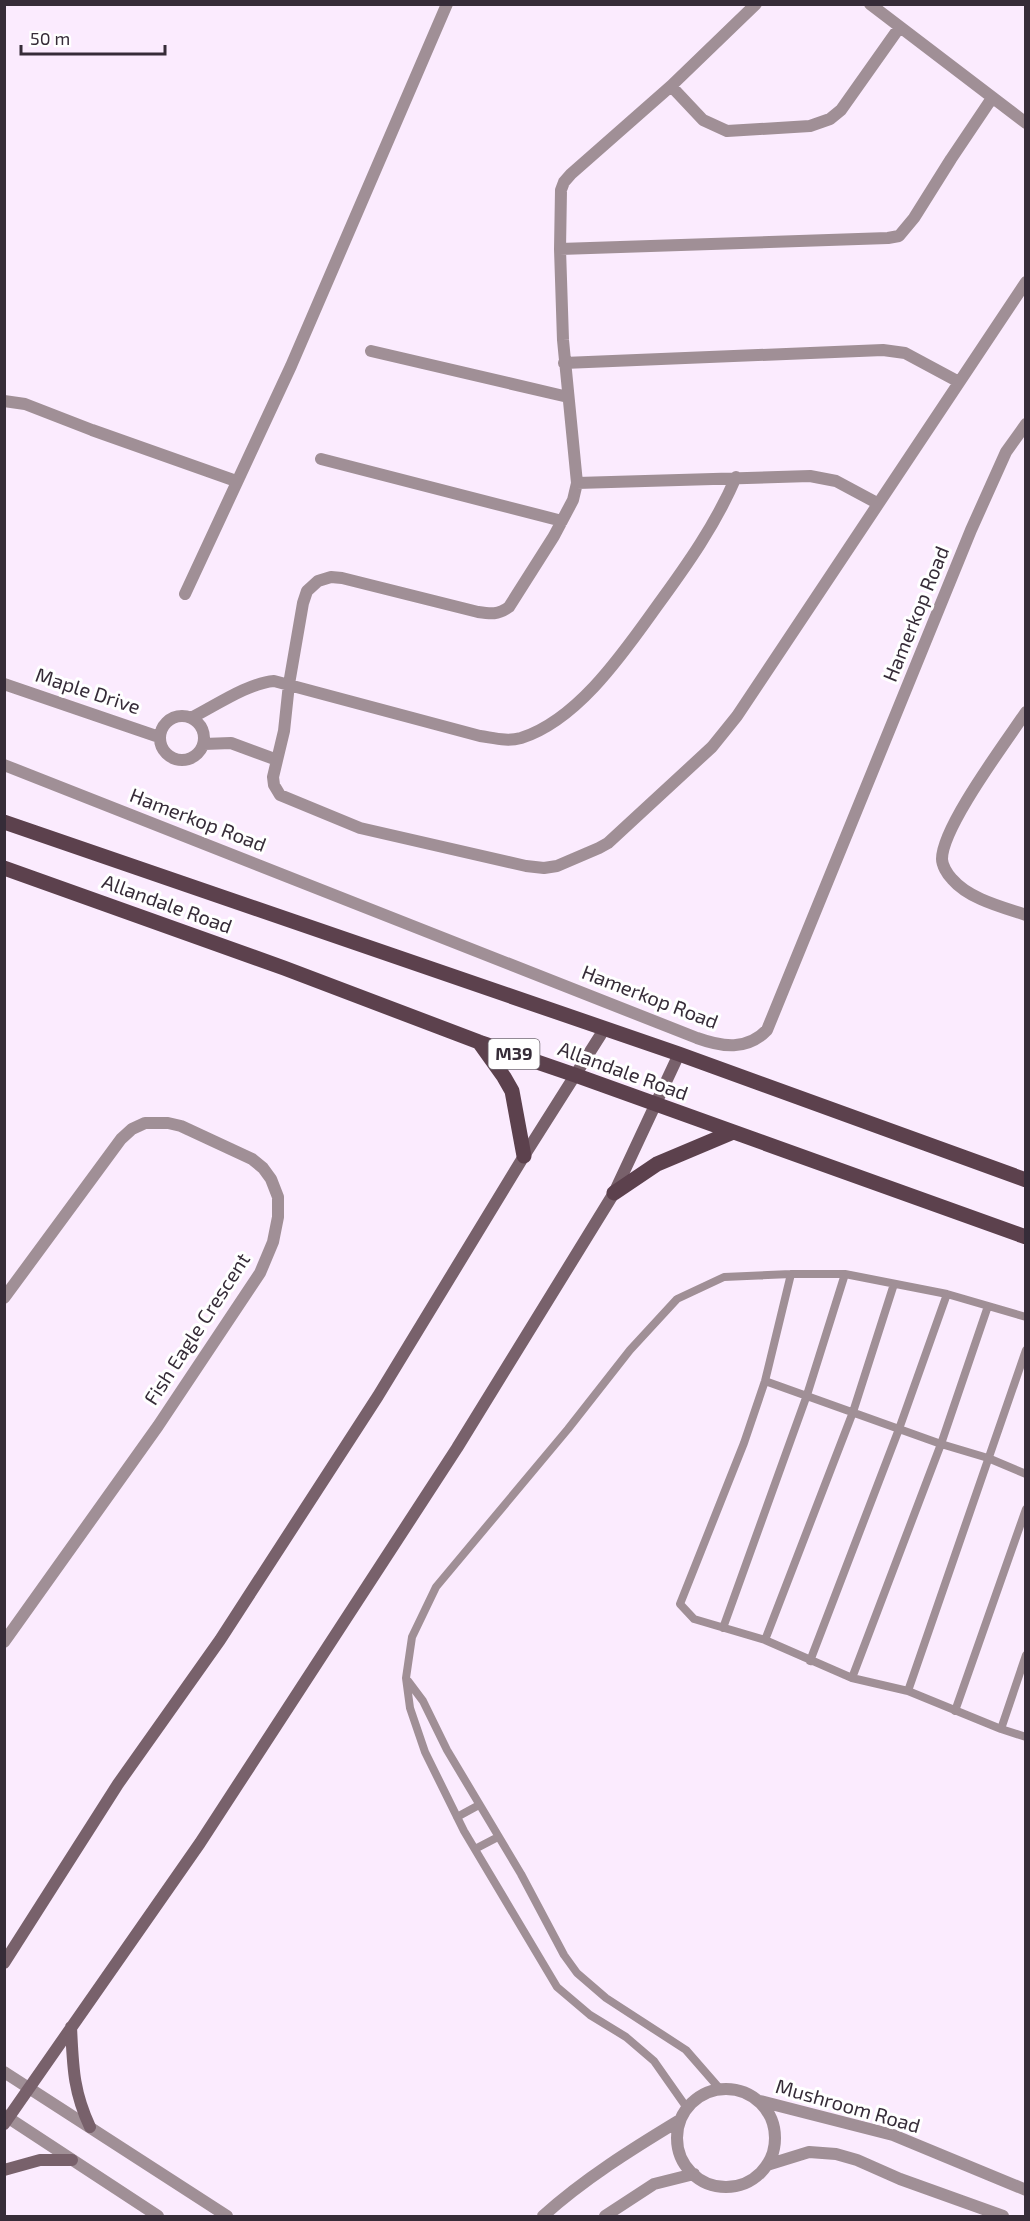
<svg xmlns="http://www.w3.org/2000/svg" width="1030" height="2221" font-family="'Exo 2',sans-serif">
	<rect width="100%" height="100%" fill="#fbebfe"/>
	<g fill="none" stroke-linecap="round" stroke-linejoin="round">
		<path stroke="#a08f96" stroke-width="8" d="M791,1274L765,1381L744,1443L680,1604L694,1619L765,1640L852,1678L908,1691L1001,1729L1026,1737
			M765,1381L941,1444L988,1458L1026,1474
			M723,1628L807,1395L845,1274
			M765,1640L853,1412L894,1284
			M810,1661L899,1429L947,1294
			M852,1678L941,1444L988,1306
			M408,1681L423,1701L447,1750L521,1874L564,1955L577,1973L606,1998L686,2050L720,2089
			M908,1691L1026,1350
			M955,1711L1026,1509
			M1001,1729L1026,1655
			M457,1817L479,1805
			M475,1849L498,1837
			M687,2108L654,2061L626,2037L590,2015L557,1987L464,1831L425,1752L410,1708L406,1678L412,1637L436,1587L568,1429L630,1350L677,1299L724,1277L791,1274H845L947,1294L1026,1317"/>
		<path stroke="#a08f96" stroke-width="12" d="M756,4L671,86L571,174L564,182L561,190L560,249L563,340L577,483L573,500L554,536L509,607C498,615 491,614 478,612L342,578L331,577L318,581L307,591L303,603L289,684L284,731L273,777L274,785L280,795L360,828L526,866L544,868L557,866L599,848L608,843L712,747L737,716L1026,282
			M870,4L1026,123
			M671,86L703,120L727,131L810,126L830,119L841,110L899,28
			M560,249L888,238L899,236L914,218L951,159L992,98
			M371,351L568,397
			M564,363L883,350L905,353L959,382
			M4,401L25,404L92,430L236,481
			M321,459L562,521
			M577,483L810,476L836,481L877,503
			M185,594L291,366L447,4
			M4,684L159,737
			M1026,712C1006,742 942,827 942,859C942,865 947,874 952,879C969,899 1002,907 1026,915
			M160 738a22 22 0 1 1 44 0a22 22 0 1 1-44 0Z
			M191,718C215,706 248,683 274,681L480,736C494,738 507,742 521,738C578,720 624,652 657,606C687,565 716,524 736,477
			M204,744L231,743L277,760
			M4,765L697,1038C722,1047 747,1051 767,1030L971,530L1006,452L1026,424
			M4,1298L121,1139L132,1129L145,1123H168L181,1126L252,1159L263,1168L271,1179L278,1197V1217L273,1242L260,1273L158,1426L4,1642
			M4,2072L227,2216
			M677 2138a49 49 0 1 1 98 0a49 49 0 1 1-98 0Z
			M760,2101L893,2135L1026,2190
			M4,2115L158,2216
			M767,2165L809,2152L836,2154L857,2160L900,2179L1003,2216
			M543,2216C584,2179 632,2149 680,2120
			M605,2216L654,2184L694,2174"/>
		<path stroke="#78616b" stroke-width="12" d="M4,1963L118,1784L220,1640L378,1396L524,1156L605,1028
			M71,2027C73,2066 73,2091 90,2127
			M4,2124L200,1843L457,1448L614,1193L679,1054
			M4,2170L40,2160H72"/>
		<path stroke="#5c414d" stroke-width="15" d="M4,822L679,1054L1026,1180
			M4,868L284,968L479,1042L575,1075L1026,1237
			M479,1042L504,1077L512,1091L524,1156
			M614,1193L657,1164L733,1132"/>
	</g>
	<g text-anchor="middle" stroke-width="6" stroke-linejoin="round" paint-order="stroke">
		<rect fill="#fff" stroke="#726b74" stroke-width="1.5" x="488.5" y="1039" width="51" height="30" rx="4.5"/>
		<g font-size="18" font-weight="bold" fill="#362c38">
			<text x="514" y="1060">M39</text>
		</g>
		<g font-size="20" fill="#362c38" stroke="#fff">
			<text transform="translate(916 614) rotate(-68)" y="7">Hamerkop Road</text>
			<text transform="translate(88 691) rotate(18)" y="7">Maple Drive</text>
			<text transform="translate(198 820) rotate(21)" y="7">Hamerkop Road</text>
			<text transform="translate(167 904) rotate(20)" y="7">Allandale Road</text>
			<text transform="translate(650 997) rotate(21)" y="7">Hamerkop Road</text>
			<text transform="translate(623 1071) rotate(20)" y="7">Allandale Road</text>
			<text transform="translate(197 1329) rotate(-57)" y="7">Fish Eagle Crescent</text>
			<text transform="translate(848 2106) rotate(16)" y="7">Mushroom Road</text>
		</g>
	</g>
	<rect width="1030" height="2221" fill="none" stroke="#362c38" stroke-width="12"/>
	<path d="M21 45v9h144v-9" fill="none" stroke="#362c38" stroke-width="3"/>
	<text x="30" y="45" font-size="18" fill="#362c38" stroke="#ffffff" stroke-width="4.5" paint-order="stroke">50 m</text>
</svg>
